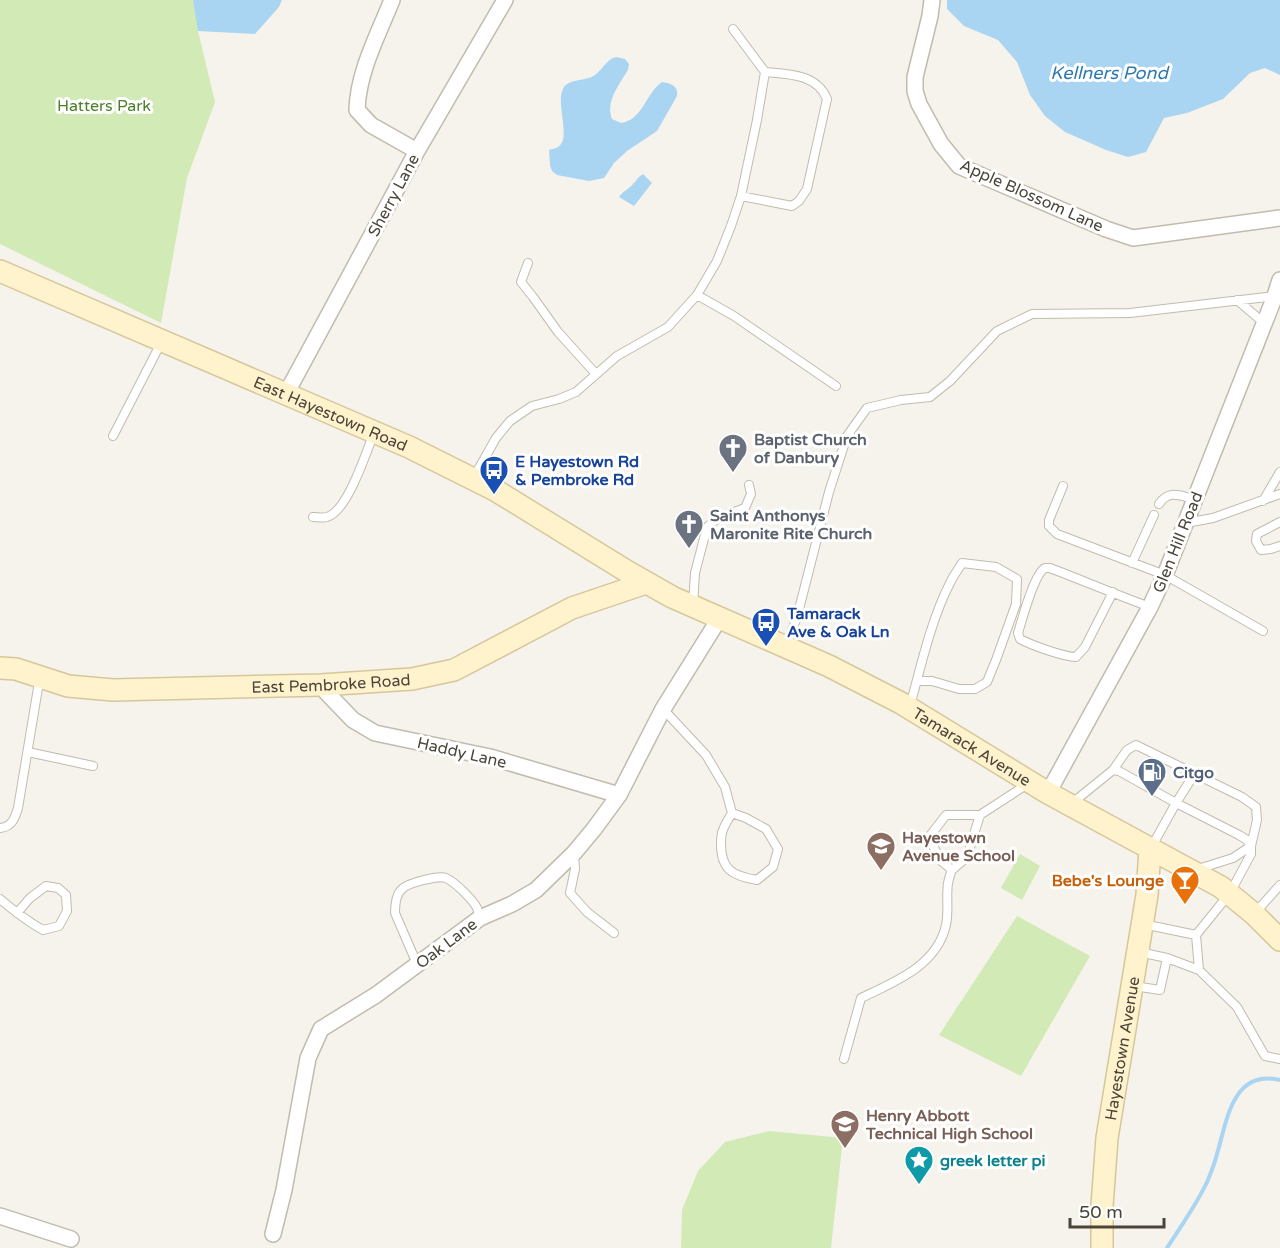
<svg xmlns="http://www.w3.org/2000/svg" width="1280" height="1248" font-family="'Varela Round',sans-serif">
	<rect width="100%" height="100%" fill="#f6f3ec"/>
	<path fill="#d2eab5" d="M0,0H193L194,1L198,31L215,102L187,178L161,323L0,244Z
		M1020,854L1040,866L1022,900L1001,888Z
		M1017,916L1090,956L1021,1076L939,1035Z
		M769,1131L843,1138L831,1248H681L682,1210L698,1171L725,1142Z"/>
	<path fill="#a9d4f2" d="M193,0H282L279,7L255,34L198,31Z
		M947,0H1280V75L1265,68L1250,73L1223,99L1187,113L1164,118L1146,152L1128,157L1106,150L1065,132L1045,116L1030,95L1017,62L998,40L964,26L947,9Z
		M616,57L625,59L629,64L628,70C619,85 605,102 612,119L621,123C643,120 645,94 662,82C670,83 679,86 677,96L657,131L627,151L614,163L604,178L589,181L557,175L552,171L550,165L549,150C552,149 559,148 561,144C569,134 556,101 563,89C568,78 585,82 595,75C603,69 607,59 616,57Z
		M643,174L652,183L634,206L619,197C623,191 629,189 633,184C637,180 638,177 643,174Z"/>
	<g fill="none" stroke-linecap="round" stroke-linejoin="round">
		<path stroke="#a9d4f2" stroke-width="4" d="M1167,1248C1181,1226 1197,1204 1208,1180C1211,1172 1215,1163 1217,1154C1227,1121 1232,1069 1280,1080"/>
		<g stroke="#c2bbae" stroke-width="10">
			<path id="lane" d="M741,196L792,206L799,201L807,189L827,99C817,74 788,74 765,72
				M528,263L521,282L533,297L558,332L596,374
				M697,295L734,316L836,386
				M1237,300L1264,323
				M113,436L161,343
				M474,477L496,438L510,421L532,406L559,399L576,392L617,356L668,327L697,295L717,261L731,226L741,196L757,120L765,72L733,29
				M1063,486L1049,520V526L1057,534L1165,575L1263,631
				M1263,501L1280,472
				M1159,504C1169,489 1180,496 1195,499
				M313,517C317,517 323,518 327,517C348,511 366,452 374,433
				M1280,522L1257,534L1256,541L1261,550L1271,549L1280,546
				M1186,523L1213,518L1280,494
				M1132,563L1154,515
				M1113,592L1085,647L1076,657C1064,657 1031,645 1020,639L1018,633C1022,620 1034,574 1045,568C1047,568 1048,568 1050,568C1084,581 1117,595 1150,607
				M693,605L695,573L707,527L718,518L745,508L751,494L749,485
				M786,646L797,617L829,492L847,436L867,408L901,400L930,397L950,381L997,331L1032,314L1130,313L1275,296
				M910,706C921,666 931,620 950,583C953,576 958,570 962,563L996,567L1017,579L1016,604L996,660L987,682L975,689H959L932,681H917
				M663,709L706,755L725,787L732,813C729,818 725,824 723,830C721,834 721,839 721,844C721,870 733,876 757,880L773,867L778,849L766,829L746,818L732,813
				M28,752L93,766
				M1113,770L1119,771L1176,803L1195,773
				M1071,804L1113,770L1127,750L1136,745L1242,797L1256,807L1257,820L1251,846V854L1230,893L1196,935
				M980,815L967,857L952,870L940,860L929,837L946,815H980L1029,783
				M0,828C12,827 15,818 18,808L38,688L43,679
				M1151,848L1176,803L1239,835L1247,840L1251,846
				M574,853L575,869L570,893L587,912L614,933
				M1198,869L1233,858L1251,846
				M0,899C14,911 27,921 43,930L59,926L67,911L66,895L58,888L46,886L30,898L17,913
				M1255,913L1280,885
				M1143,924L1196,935L1199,970
				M1139,952L1167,958L1199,970L1237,1007L1265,1056L1280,1059
				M417,964L395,913C395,906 396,895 401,890C406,883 439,875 446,878C455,882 473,900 477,908C478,910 479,915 480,918
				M1134,986L1160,990L1167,958
				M844,1059L861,998C894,982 937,966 946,925C949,911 946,897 948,883C949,879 950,874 952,870"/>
		</g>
		<g stroke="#c2bbae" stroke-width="18">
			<path id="street" d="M392,0C378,35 358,72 357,110L371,125L417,151
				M932,0L930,16L915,77V91L919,104L941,144L959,166L1106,229L1133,238L1280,218
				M286,394L417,151L505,0
				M321,685L327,693L353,720L375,733L490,757L619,795
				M1048,793L1150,607L1165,575L1275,296L1280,280
				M0,1216L71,1239
				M273,1234L284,1190L308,1058L321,1029L376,995L480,918L512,904L536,890L574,853L594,829L619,795L663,709L719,619"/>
		</g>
		<g stroke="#d6c79b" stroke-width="24">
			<g id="secondary">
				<path id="s1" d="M0,271L409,447L495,490L628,572L672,597L829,666L901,703L1048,793L1221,887L1254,914L1280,940"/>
				<path id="s2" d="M0,668L16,669L68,686L113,690L321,685L412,679L454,670L572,608L646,583"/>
				<path id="s3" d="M1102,1248V1206L1107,1138L1147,895L1150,849"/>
			</g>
		</g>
		<use href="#lane" stroke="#fff" stroke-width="8"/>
		<use href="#street" stroke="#fff" stroke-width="15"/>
		<use href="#secondary" stroke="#fff3cd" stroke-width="21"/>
	</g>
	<defs>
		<g id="church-pin" transform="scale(1.5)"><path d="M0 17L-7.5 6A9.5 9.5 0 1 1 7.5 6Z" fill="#6b7280" stroke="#fff"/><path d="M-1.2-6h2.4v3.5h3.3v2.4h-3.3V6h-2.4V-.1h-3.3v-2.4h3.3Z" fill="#fff"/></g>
		<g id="bus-pin" transform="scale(1.5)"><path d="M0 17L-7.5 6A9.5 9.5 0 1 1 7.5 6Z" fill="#1a4fb4" stroke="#fff"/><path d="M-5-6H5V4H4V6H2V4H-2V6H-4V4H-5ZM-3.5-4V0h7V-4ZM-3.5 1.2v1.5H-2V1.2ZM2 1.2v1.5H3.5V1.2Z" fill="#fff"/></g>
		<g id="fuel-pin" transform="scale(1.5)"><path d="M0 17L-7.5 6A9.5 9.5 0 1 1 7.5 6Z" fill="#5c6f8a" stroke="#fff"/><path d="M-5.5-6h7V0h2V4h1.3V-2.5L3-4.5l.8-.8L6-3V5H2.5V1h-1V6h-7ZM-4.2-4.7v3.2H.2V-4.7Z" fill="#fff"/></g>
		<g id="school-pin" transform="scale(1.5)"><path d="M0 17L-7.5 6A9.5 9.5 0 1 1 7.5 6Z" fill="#8d6e63" stroke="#fff"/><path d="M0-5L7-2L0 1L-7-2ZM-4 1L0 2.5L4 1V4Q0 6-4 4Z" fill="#fff"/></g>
		<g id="bar-pin" transform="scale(1.5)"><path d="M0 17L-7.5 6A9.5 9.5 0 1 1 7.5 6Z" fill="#e8710a" stroke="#fff"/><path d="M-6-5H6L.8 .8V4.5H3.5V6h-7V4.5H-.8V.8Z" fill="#fff"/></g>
		<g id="sight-pin" transform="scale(1.5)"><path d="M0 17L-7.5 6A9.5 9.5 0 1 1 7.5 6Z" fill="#0f9aa8" stroke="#fff"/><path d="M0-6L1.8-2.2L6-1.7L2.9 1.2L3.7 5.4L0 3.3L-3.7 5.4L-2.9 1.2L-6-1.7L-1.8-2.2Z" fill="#fff"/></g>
	</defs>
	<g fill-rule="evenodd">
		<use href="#church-pin" x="733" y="448"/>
		<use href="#bus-pin" x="494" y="470"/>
		<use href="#church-pin" x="689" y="524"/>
		<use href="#bus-pin" x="766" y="622"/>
		<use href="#fuel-pin" x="1152" y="772"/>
		<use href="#school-pin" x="881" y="846"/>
		<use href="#bar-pin" x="1185" y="880"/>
		<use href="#school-pin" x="845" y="1124"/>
		<use href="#sight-pin" x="919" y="1160"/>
	</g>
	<g text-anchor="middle" stroke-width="6" stroke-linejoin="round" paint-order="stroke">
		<g font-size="16" fill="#4a7f2a" stroke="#fff">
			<text x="104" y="111">Hatters Park</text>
		</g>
		<g font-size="16" fill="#4b4439" stroke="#fff">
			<text transform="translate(393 195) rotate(-62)" y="6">Sherry Lane</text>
			<text transform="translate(1032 195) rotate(24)" y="6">Apple Blossom Lane</text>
			<text dy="6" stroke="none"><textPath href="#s1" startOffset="360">East Hayestown Road</textPath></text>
			<text transform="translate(1177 542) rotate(-68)" y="6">Glen Hill Road</text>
			<text dy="6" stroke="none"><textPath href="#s2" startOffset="334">East Pembroke Road</textPath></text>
			<text dy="6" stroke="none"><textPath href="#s1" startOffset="1084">Tamarack Avenue</textPath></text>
			<text transform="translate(462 752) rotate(13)" y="6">Haddy Lane</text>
			<text transform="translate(446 943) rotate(-37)" y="6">Oak Lane</text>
			<text dy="6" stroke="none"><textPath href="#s3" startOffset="201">Hayestown Avenue</textPath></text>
		</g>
		<g font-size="16" font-weight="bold" fill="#5b616d" stroke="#fff" text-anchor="start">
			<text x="754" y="445">Baptist Church<tspan x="754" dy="18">of Danbury</tspan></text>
			<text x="710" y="521">Saint Anthonys<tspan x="710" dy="18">Maronite Rite Church</tspan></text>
		</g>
		<g font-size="16" font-weight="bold" fill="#164399" stroke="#fff" text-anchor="start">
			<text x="515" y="467">E Hayestown Rd<tspan x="515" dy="18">&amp; Pembroke Rd</tspan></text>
			<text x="787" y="619">Tamarack<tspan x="787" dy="18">Ave &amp; Oak Ln</tspan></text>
		</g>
		<g font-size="16" font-weight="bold" fill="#4e5e75" stroke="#fff" text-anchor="start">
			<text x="1173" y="778">Citgo</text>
		</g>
		<g font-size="16" font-weight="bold" fill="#785e54" stroke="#fff" text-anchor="start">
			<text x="902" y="843">Hayestown<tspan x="902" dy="18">Avenue School</tspan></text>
			<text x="866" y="1121">Henry Abbott<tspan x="866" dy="18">Technical High School</tspan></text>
		</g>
		<g font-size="16" font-weight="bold" fill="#c56008" stroke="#fff" text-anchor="end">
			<text x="1164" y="886">Bebe's Lounge</text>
		</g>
		<g font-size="16" font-weight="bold" fill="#0d838f" stroke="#fff" text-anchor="start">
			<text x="940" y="1166">greek letter pi</text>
		</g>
		<g font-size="18" font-style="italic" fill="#2e7ab2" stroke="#fff">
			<text x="1109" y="79">Kellners Pond</text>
		</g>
	</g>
	<path d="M1070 1218v9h94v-9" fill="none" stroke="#4b4439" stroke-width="3"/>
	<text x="1079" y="1218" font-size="18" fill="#4b4439" stroke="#ffffff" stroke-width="4.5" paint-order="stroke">50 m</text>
</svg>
